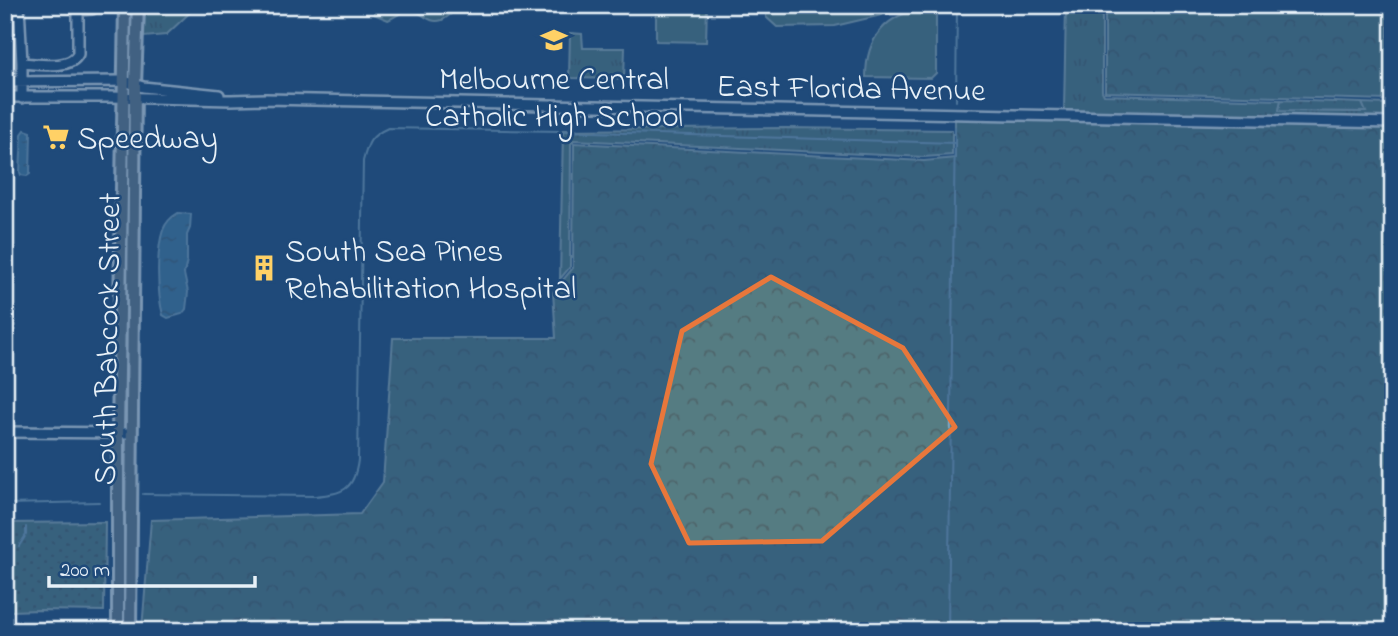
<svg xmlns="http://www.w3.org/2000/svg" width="1398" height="636" font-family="'Indie Flower',sans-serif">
	<defs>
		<pattern id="grass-tufts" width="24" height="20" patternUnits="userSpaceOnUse" patternTransform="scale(1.75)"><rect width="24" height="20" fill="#557b82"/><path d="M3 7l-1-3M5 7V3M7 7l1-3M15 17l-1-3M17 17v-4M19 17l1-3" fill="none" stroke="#4e6469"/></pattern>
		<pattern id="forest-crowns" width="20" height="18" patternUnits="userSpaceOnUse" patternTransform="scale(1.75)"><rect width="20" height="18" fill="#557b82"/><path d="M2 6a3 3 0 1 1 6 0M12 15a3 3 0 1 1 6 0" fill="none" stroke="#4e6469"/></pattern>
		<pattern id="park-dots" width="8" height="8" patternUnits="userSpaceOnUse" patternTransform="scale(1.75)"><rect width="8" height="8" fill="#557b82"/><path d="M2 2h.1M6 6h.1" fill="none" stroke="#4e6469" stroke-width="1.8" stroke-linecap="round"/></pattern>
		<pattern id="water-ripples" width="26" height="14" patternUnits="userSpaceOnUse" patternTransform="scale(1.75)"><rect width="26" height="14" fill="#457ba2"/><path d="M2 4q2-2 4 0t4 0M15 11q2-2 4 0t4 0" fill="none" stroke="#45647a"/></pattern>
	</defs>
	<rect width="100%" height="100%" fill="#1f4a7a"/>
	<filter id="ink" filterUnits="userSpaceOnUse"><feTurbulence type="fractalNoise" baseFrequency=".0143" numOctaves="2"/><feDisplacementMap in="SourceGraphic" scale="14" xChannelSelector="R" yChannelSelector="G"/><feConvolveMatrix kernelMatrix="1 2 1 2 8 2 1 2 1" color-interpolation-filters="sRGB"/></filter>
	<g filter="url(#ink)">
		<path fill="url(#grass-tufts)" stroke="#9eb6bd" stroke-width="2" d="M145,5H198L166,35L144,37Z
			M374,5H461C456,9 448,18 442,20C428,25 422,10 409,10C402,11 395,17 388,20L374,14Z
			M1066,5H1102V91L1104,95L1281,100L1279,111L1365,112L1362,103L1388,104V119L968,110H1064Z
			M570,33L582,34L583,48H625L624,79L569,78Z
			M785,128L952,130V155L924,157L574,140L571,144L570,267L560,279L563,130Z"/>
		<path fill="url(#forest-crowns)" stroke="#9eb6bd" stroke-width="2" d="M1105,5H1388L1387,100L1105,92Z
			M1281,100L1362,103L1366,112L1279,111Z
			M955,114L1393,123V631H204L142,629L151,520L360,514L383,482L393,338H556L553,292L573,268L574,143L924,161L955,158Z"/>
		<path fill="url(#park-dots)" stroke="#9eb6bd" stroke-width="2" d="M105,522L104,611L39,610L11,611L5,617V523Z"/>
		<path fill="#557b82" stroke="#9eb6bd" stroke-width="2" d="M656,5H707L706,42L656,41Z
			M766,5H884L882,15L835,26L777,27L766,17Z
			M926,8H936V73L931,78L866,77C866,37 886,14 926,8Z"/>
		<path fill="url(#water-ripples)" stroke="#86aac4" stroke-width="2" d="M25,130L31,132L30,174L27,176L21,175L20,172L22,134Z
			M178,213L191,214L190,228L187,235V260L184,274L188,292L186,309L182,314L168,318L163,315C157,293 156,251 163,230C166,222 171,217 178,213Z"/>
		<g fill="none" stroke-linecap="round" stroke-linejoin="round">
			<path stroke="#86aac4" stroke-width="2" d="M956,101L957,5
				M143,494L315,496C343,493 354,491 358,460L363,161C368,142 370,136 388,128L560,131L955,143
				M5,504L99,502
				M19,546L26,535V527
				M948,631L955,127"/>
			<g stroke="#e8f1f8" stroke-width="14">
				<path id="minor" d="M19,5L22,63V98
					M78,10L92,9L95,5
					M22,63C39,64 70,70 78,54V5
					M5,82L124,81L143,87L219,95
					M5,97H110L231,100L266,99L1393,123
					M5,432L131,433"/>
			</g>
			<g stroke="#e8f1f8" stroke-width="16">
				<path id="major" d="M118,631V433L125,5
					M130,631L135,85L138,5"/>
			</g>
			<use href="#minor" stroke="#1f4a7a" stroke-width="9"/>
			<use href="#major" stroke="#6c7d8c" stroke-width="10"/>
		</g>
	</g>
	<path d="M0 0H1398V636H0ZM771,277L903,348L955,427L822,541L689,543L651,464L682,331Z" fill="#1f4a7a" fill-opacity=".55" fill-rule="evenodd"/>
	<path fill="none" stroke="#e8773b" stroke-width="5" stroke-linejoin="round" d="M771,277L903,348L955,427L822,541L689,543L651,464L682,331Z"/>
	<defs>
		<g id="school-bare" transform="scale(2.1)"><path d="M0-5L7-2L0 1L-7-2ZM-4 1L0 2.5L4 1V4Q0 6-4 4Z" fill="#ffd166" stroke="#1f4a7a" stroke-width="2.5" paint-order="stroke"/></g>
		<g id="supermarket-bare" transform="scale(2.1)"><path d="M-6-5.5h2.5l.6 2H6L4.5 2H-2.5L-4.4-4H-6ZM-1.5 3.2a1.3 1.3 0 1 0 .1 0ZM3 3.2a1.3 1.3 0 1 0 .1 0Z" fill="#ffd166" stroke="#1f4a7a" stroke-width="2.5" paint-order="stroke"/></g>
		<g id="building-bare" transform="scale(2.1)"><path d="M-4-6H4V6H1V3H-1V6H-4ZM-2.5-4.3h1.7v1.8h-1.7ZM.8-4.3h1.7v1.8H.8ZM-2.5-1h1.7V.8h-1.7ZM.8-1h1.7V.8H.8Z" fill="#ffd166" stroke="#1f4a7a" stroke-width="2.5" paint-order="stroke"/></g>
	</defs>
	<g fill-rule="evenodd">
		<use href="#school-bare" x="554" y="40"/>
		<use href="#supermarket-bare" x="56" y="137"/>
		<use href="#building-bare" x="264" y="268"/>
	</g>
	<g text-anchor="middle" stroke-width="5" stroke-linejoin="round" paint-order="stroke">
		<g font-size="32" fill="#e8f1f8" stroke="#1f4a7a" text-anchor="start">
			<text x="554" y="89" text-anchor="middle">Melbourne Central<tspan x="554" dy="37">Catholic High School</tspan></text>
			<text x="77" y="148">Speedway</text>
			<text x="285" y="261">South Sea Pines<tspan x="285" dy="37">Rehabilitation Hospital</tspan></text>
		</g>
		<g font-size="32" fill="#e8f1f8" stroke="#1f4a7a">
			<text transform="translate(851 87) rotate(1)" y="11">East Florida Avenue</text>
			<text transform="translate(106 339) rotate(-89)" y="11">South Babcock Street</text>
		</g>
	</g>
	<rect width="1398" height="636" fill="none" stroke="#1f4a7a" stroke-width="28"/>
	<rect x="14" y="14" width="1370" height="608" fill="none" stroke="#e8f1f8" stroke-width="2.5" filter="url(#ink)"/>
	<path d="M49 576v10h206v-10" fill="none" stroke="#e8f1f8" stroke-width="3.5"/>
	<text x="60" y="576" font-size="21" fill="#e8f1f8" stroke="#1f4a7a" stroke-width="5" paint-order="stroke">200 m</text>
</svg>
